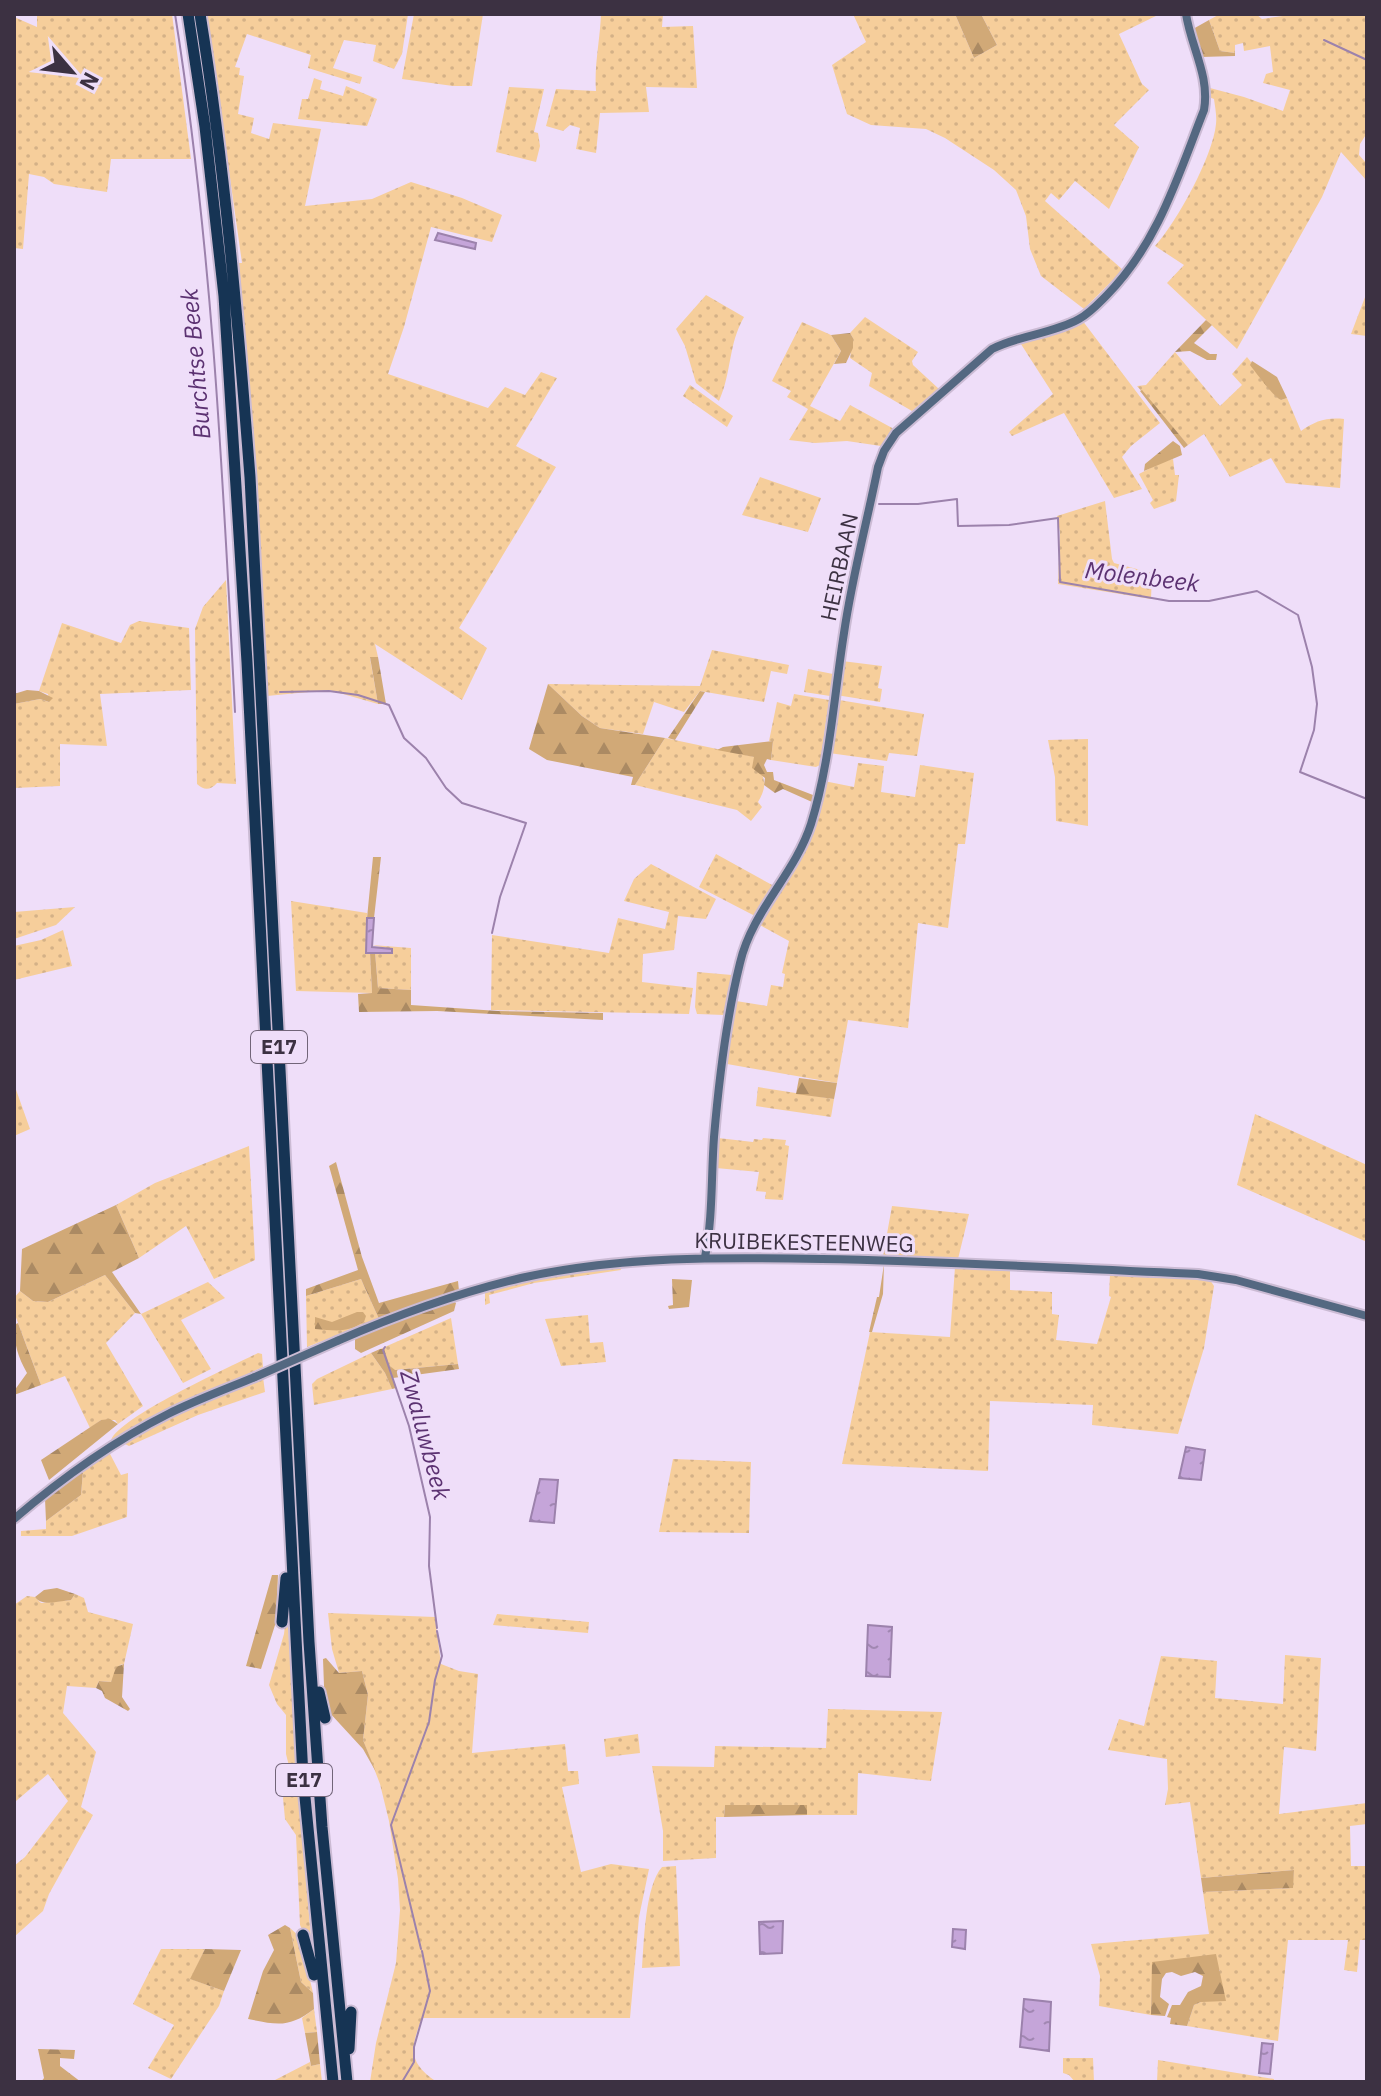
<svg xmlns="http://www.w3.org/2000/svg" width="1381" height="2096" font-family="'IBM Plex Sans',sans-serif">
	<defs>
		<pattern id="grass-dots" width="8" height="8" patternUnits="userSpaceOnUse" patternTransform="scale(2)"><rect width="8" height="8" fill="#f6ce9b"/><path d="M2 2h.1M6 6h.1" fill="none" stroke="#d4b187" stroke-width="1.8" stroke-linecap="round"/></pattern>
		<pattern id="forest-firs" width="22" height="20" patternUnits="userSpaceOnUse" patternTransform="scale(2)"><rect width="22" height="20" fill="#d1a977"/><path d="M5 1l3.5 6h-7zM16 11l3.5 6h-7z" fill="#ab8a63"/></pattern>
		<pattern id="water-ripples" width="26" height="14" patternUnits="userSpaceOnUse" patternTransform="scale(2)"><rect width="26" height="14" fill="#c5a5d9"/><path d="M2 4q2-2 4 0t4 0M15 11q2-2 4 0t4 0" fill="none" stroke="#a187b2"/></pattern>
	</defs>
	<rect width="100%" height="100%" fill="#efdef9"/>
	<path fill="url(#grass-dots)" d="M37,14H172L191,159H111L107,192L54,184L44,177L29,174L23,249L14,248V17L37,27Z
		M207,14H408L402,54L394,69L373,61L376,45L344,40L333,68L362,77L360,84L308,68L311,55L247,34L235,67L240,68L239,75L244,76L238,114L254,118L251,133L269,139L273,123L321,129L305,206L372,199L411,182L462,198L502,215L492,242L431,227L404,327L388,374L488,408L505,387L525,395L541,372L557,378L516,446L556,467L459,628L487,648L462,700L375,644L378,657L370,658L378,704L329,690L267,696L255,462L239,263H242Z
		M414,14H483L472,86H453L402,79Z
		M601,14H663L662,27L693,26L697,88L646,87L649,112L600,113L596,153L576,149L580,128L570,125L563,131L546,126L556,89L596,91C594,65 600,41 601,14Z
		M853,14H955L974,58L997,45L981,14H1160L1119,34L1142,84L1149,90L1114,125L1139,147L1109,209L1075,181L1059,200L1051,193L1045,201L1123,270L1084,309L1041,276L1030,249L1026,216L1016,190L994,170L945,138L926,129L871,125L847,114L832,65L866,42Z
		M1220,14H1256L1262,19L1297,14H1367V133L1360,144L1359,155L1367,164V181L1341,152L1322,197L1237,349L1167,283L1184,265L1155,246C1177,222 1213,156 1216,124C1217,116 1215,107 1214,99L1209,97L1210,88L1244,97L1283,111L1290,90L1263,83L1266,74L1273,72L1270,46L1244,51L1243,43L1235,45V53L1220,51L1209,20Z
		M314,78L322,81L320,89L343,96L346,86L377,99L367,126L298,119L302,99H308Z
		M509,87L544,89L534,132L538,133L540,146L536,162L496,152Z
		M1367,292V336L1351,334Z
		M706,295L744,317C728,345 732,372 719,401L696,383L685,346L676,329Z
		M865,317L918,352L912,361L913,365L939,389L912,411L869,386L872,373L850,358L853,338L850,333Z
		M1082,320L1160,423L1131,446L1122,457L1142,489L1114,498L1064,413L1012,436L1009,432L1053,394L1019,341Z
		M802,322L831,335L841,351L810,406L840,421L850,405L894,429L881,446L847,441L815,443L789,440L808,409L787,397L791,391L772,381Z
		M1175,352L1220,406L1242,385L1232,374L1247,357C1258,370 1266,388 1281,400L1287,398L1301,431C1315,421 1327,417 1344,419L1340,488L1286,483L1271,458L1230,477L1204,434L1188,445L1137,386L1146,385Z
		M690,385L733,416L727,427L683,396Z
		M1173,459L1175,475H1179L1176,501L1154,509L1150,503L1153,500L1139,474L1162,462Z
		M760,477L821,498L808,532L742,515Z
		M1105,501L1112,559L1114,563L1152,573L1151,599L1058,584L1060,532L1057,516Z
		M226,580L236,784L217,783C211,790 204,791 197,784L195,629L203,607Z
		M139,621L189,628L191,690L100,694L107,746L60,744V786L14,788V704L40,699L49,702L48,694L39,691L62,623L121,643L130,625Z
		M712,650L789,665L787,674L771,671L764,702L700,691L684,712L654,702L643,734L600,728L582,716L548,684L700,686Z
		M842,661L882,666L878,688L882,689L880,702L836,695Z
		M808,669L833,674L830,696L804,692Z
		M794,694L829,700L820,765L816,767L771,760L773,741H769L777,702L791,706Z
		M839,700L924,714L917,756L889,753L887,761L829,753Z
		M665,738L755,757C762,777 770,782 758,802L762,807L751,821L737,810L635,785Z
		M1088,739V826L1056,821L1055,777L1048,740Z
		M858,763L884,766L881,792L915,797L920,765L974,773L965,844H958L948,928L918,923L908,1028L848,1020L837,1083L727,1064L736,1001L767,1006L771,985L783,987L785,974L782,973L789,941L758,924L798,859L824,781L854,787Z
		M716,854L774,886L755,916L699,887Z
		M651,864L716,899L706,919L678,916L674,950L643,954L642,982L693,988L689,1014L491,1010L492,935L609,953L618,918L665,929L669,912L624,901L634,879Z
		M291,901L367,913L366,953H370L372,993L296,991Z
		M75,907L56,925L14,939V912Z
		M63,930L72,966L14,980V946L41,940Z
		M372,945L411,948V990L378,988L375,952H391V949Z
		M697,972L732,975L724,1015L697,1014L695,1007Z
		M14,1084L30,1129L14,1136Z
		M758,1087L834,1099L831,1117L756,1106Z
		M1255,1114L1367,1165V1242L1237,1185Z
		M718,1138L753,1142L754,1139L762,1140L763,1138L786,1140L785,1145L789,1146L783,1200L765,1199L766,1192L756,1191L759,1172L716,1168Z
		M249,1146L255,1260L214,1279L186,1226L139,1258L116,1205L155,1183Z
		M892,1206L969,1214L958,1259L883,1256Z
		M620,1267L621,1270L534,1283L489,1295L490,1303L485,1305V1293L492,1289L559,1275Z
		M955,1267L1010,1270V1290L1052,1292V1314L1059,1315L1056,1340L1097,1344L1111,1297L1109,1296L1110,1274L1210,1280L1214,1286L1204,1348L1178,1434L1092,1425L1093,1405L990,1401L988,1471L842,1464L870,1332L950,1337Z
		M105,1275L135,1313L106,1343L143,1406L118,1424L115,1420H101L90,1428L65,1376L41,1385L14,1312V1298L20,1291L33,1301L48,1302Z
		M361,1279L379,1319L307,1347L306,1296Z
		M208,1282L225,1298L181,1320L211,1369L183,1383L141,1314Z
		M588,1315L590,1343L603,1342L606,1362L561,1366L545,1319Z
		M451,1318L458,1364L394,1370L390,1366L384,1350L380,1349Z
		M258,1353L262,1354L263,1367L171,1409L111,1440C121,1416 230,1367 258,1353Z
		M371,1353L385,1373L392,1389L314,1405L312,1384L317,1379Z
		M263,1377L265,1392L198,1415L129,1446L123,1443L195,1406Z
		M109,1452L121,1475L128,1473L127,1517L72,1536H21V1531L46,1529V1521L81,1495L83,1471Z
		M673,1459L751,1462L749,1533L659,1532Z
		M75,1594L84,1598L88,1612L133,1624L124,1664L120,1665L111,1682L99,1681L96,1688L67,1686L63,1713L96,1752L81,1807L93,1815L49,1894L43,1911L14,1937V1866L25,1857L68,1801L48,1774L16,1801L14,1799V1605L27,1596L35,1597L41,1603L71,1600Z
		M287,1608L296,1759L312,1951L300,1925L296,1835L285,1819L283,1798L292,1778L286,1754V1715L277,1704L269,1685L284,1634Z
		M328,1613L435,1617L441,1664L459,1671L478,1674L472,1753L565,1744L568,1771H578L579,1784L562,1787L581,1872L611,1864L649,1869L639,1917L630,2018H422C410,2049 408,2063 437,2082H370L376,2043L396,1963L400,1910L398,1879L389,1821L380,1784L363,1740L368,1695L362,1671L339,1673L332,1649Z
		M497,1614L589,1622L588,1633L493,1625Z
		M1285,1655L1321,1658L1316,1751L1284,1747L1279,1814L1367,1803V1824L1350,1826L1351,1866H1367V1940H1360L1357,1972L1344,1970L1348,1940H1288L1278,2041L1187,2026L1194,2005L1201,2002L1220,1970L1153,1962L1151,2015L1099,2006L1100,1976L1091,1944L1209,1934L1203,1892L1292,1888L1294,1870L1201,1878L1190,1802L1165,1805L1168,1789L1167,1759L1108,1750L1119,1719L1144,1726L1161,1656L1217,1661L1215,1698L1283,1704Z
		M828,1709L942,1712L931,1781L858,1773L857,1815H807V1806L725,1805L724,1817H716V1858L663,1861V1831L652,1766L714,1767L715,1746L826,1748Z
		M638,1734L640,1753L606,1757L604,1739Z
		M676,1866L680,1966L642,1968C644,1942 645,1886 662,1867Z
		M290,1928L300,1937L313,1993L301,1982Z
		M161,1949H205L191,1979L224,1991L219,2006L171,2079L148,2068L174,2025L133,2004Z
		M314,2009L317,2032L305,2033L302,2018Z
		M1063,2058H1093L1094,2082H1075L1069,2075L1063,2073Z
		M1158,2060L1274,2079V2082H1157Z
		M310,2062L311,2066L320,2064L322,2082H275V2080Z"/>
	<path fill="url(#forest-firs)" d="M955,14H981L997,45L974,58Z
		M1209,20L1220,51L1235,53V56L1201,57L1193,29Z
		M1206,320L1212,325L1194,343L1210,354H1217L1216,360H1207L1190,351L1175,352Z
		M850,333L853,338V348L846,363L834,364L841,351L831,335Z
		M1252,361L1277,377L1287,398L1281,400C1272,395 1257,374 1250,365Z
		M1142,390L1188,445L1184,448L1140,391Z
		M1173,441L1180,446L1182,455L1144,471L1145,464Z
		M370,657H378L386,704H378Z
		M548,684L582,716L600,728L665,738L635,785H631L633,777L547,760L529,749Z
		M27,690L39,691L53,698L49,702L40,699L14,704V694Z
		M700,691L705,692L675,740L668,738Z
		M773,741L771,760L767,759L764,765L767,772H773L774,780L813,795L812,802L783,789L775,793L764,785L765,778L752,768L754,757L717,750L723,747Z
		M373,857H381L374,918H367Z
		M375,952L378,988L411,990V1005L498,1011L603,1013V1020L437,1011L359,1012L358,994L372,993L370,953Z
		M799,1078L837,1083L834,1099L796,1094Z
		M336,1162L362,1257L379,1303L458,1281L459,1291L379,1319L361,1279L306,1296V1289L358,1270L329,1166Z
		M116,1205L139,1258L112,1272L141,1314L135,1313L105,1275L48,1302L33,1301L20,1291L22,1249Z
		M884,1264L883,1294L872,1332H869L877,1297H879Z
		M672,1279L692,1280L689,1307L669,1309L668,1306L673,1305Z
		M453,1300L456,1303L454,1311L361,1353L355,1349V1338Z
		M357,1312H363L366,1316L364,1322C344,1334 335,1330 315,1329V1317L332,1322Z
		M18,1323L41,1385L14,1395V1391L27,1373C18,1357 14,1344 14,1325Z
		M380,1349H384L390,1366L395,1370L458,1364L459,1369L393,1378L396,1388L392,1389L385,1373L371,1353Z
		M110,1419L118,1424L49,1480L41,1460L101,1420Z
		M83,1471L81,1495L46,1521L45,1499Z
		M272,1575H278L276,1622L261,1669L246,1666Z
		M57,1588L75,1594L71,1600C59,1601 42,1607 35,1597L44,1590Z
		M326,1658L339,1673L362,1671L368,1695L363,1740L376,1772L363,1749L328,1711L324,1686L323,1659Z
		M124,1664L122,1697L130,1709L128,1711L105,1698L102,1691L96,1688L99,1681L111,1682L116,1667Z
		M725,1805H807V1815L724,1817Z
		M1294,1870L1293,1888L1203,1892L1201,1878Z
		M285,1925L290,1928L301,1982L313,1993L314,2009C289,2028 278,2025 248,2019L263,1971L274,1950L268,1935Z
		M205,1949L241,1950L224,1991L190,1979Z
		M1216,1954L1226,2001L1201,2002L1194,2005L1187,2026L1170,2024L1171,2018L1167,2017L1172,2005H1180L1188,1992L1201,1986L1203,1976L1195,1972L1181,1976L1172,1972L1166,1973L1162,1979L1160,1997L1169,2004L1165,2016L1151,2015L1152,1962Z
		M317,2032L320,2064L311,2066L305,2033Z
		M38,2049L75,2050L74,2059L60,2058V2066L81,2082H41L44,2078Z"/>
	<path fill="url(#water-ripples)" stroke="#9c82ac" stroke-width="2" d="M438,233L476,243L475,249L435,240Z
		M367,918H374L372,947L392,949V953H366Z
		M1186,1447L1205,1450L1201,1480L1179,1478Z
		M540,1479L558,1480L554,1523L530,1521Z
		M868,1625L892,1627L890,1677L866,1676Z
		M783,1921L782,1953L760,1954L759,1922Z
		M953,1929L966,1930L965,1949L952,1947Z
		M1024,1999L1051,2002L1049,2051L1020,2047Z
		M1262,2043L1273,2044L1270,2074L1259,2073Z"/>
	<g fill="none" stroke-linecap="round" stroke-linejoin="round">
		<path stroke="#9c82ac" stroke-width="2" d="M175,14C212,245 223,479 235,712
			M1324,40L1367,60
			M879,504H918L957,499L958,526L1009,525L1058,518L1060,582L1169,601H1209L1257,591L1298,615L1312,667L1317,704L1314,730L1300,772L1367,799
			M280,692L329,691L358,695L389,705L404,738L426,758L446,788L462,803L526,823L500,897L492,933
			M385,1347L383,1350L409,1426L430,1517L429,1566L437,1628
			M421,1949L391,1825L429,1722L435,1680L442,1656L437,1631
			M402,2082L414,2062V2047L430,1991L422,1951"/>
		<g stroke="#cbbbd4" stroke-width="12">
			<path id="secondary" d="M705,1257C713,1217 711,1177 714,1137C719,1079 726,1019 740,963C752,911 795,874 811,824C830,763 834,696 844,633C852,577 867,522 878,467L884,451L896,433L992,349C1019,335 1052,334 1079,319C1090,313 1099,303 1107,295C1158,243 1178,176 1204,110C1210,76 1191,47 1186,14
				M337,1341C397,1315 457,1293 521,1278C620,1256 722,1257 822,1259C947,1261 1073,1269 1198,1274L1236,1280L1367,1316
				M14,1519C62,1478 112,1442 168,1414C196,1400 226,1389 255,1377"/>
		</g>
		<g stroke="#cbbbd4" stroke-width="15">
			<path id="highway" d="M188,14L205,127L224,296L247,662L303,1777L333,2082
				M200,14C225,168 238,322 250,477L309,1642L322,1827L347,2082
				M282,1622L286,1578
				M319,1692L325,1718
				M303,1935L314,1975
				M349,2049L351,2012"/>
		</g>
		<use href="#secondary" stroke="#546881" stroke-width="8"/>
		<use href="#highway" stroke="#163454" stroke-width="11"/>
		<g stroke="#cbbbd4" stroke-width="12" stroke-linecap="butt">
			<path id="secondary-bridge" d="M255,1377L337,1341"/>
		</g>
		<use href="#secondary-bridge" stroke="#546881" stroke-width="8"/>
	</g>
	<g text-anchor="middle" stroke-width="6" stroke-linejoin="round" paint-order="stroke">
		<g fill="#efdef9" stroke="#726579" stroke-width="2">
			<rect x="251" y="1031" width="56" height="32" rx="6"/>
			<rect x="276" y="1764" width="56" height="32" rx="6"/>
		</g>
		<g font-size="20" font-weight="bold" fill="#3c3142">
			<text x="279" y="1054">E17</text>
			<text x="304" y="1787">E17</text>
		</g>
		<g font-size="22" fill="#3c3142" stroke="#efdef9">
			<text transform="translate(839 567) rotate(-78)" y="8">HEIRBAAN</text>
			<text transform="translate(804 1242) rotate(1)" y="8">KRUIBEKESTEENWEG</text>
		</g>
		<g font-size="24" font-style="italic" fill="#5c3272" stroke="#efdef9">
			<text transform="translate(196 364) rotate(-95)" y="8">Burchtse Beek</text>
			<text transform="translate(1142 577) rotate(7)" y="8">Molenbeek</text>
			<text transform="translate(425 1435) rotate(75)" y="8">Zwaluwbeek</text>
		</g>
	</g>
	<rect width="1381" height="2096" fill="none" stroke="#3c3142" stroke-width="32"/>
	<g transform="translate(72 72) rotate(118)" stroke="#efdef9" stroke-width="6" paint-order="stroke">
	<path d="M0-6L14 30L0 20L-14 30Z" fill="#3c3142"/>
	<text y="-12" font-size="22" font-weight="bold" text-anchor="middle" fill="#3c3142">N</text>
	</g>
</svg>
